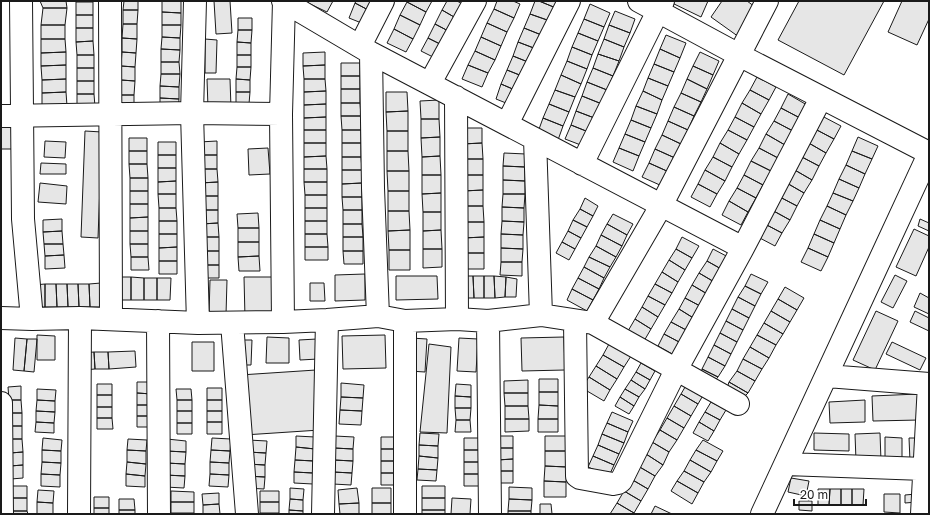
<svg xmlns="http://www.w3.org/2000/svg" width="930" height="515" font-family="'Golos Text',sans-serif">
	<rect width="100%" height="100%" fill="#fff"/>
	<path fill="#e6e6e6" stroke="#1a1a1a" d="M40,1H66L67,8H43Z
		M124,1H138V10H123Z
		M162,1H181V13L162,12Z
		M214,1H230L232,33L216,34Z
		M309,1H333L327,12L308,3Z
		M356,1H382L374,13L355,3Z
		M408,1H432L426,12L407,2Z
		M447,1H457L468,7L461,21L442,10Z
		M497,1H513L520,4L514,18L494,9Z
		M535,1H539L556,8L550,21L530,14Z
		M539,1H558L556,8Z
		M671,1H708L701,17L670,2Z
		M722,1H747L758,9L739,37L711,17Z
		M799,1H884L844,75L778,40Z
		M902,1H929V19L917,45L888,32Z
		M76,2H93V15H76Z
		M407,2L426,12L420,25L400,15Z
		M355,3L374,13L369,26L349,18Z
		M590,4L610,13L604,27L584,19Z
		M43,8H67L65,25H41Z
		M494,9L514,18L507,32L487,23Z
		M123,10H138L137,24H123Z
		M442,10L461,21L454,34L435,24Z
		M615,11L635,19L630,33L609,25Z
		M162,12L181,13V25H162Z
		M530,14L550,21L544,36L524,28Z
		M76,15H93V28H76Z
		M400,15L420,25L413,39L394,29Z
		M238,18H252V30H238Z
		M584,19L604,27L598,41L578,33Z
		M487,23L507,32L501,46L481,37Z
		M123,24H137V39L122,38Z
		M435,24L454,34L448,48L428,38Z
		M41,25H65V39H41Z
		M162,25H181L180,38L162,37Z
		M609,25L630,33L624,47L604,39Z
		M76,28H93V41L76,42Z
		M524,28L544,36L539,50L518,42Z
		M394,29L413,39L406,52L387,43Z
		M238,30H252L251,43L237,42Z
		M578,33L598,41L592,55L572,47Z
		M666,35L686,43L680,58L660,49Z
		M162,37L180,38V50L161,49Z
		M481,37L501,46L495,60L475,51Z
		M122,38L137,39L136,53L122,52Z
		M428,38L448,48L441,61L421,51Z
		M41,39H65L66,52L41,53Z
		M205,39L217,40L216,73H205Z
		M604,39L624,47L619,61L598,54Z
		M93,41L94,55H77L76,42Z
		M237,42L251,43V55H237Z
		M518,42L539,50L533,64L513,56Z
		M572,47L592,55L587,69L567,61Z
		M161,49L180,50L179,62H161Z
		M660,49L680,58L674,72L654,64Z
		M475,51L495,60L488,73L468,65Z
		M66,52V65L41,66V53Z
		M122,52L136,53L135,67L121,66Z
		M325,52V65L303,66V53Z
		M700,52L719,61L713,75L693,66Z
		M598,54L619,61L613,76L593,68Z
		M77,55H94V68H77Z
		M237,55H251V67H237Z
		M513,56L533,64L527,78L507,70Z
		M567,61L587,69L581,84L561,75Z
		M161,62H179L180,74H161Z
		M341,63H360V76H341Z
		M654,64L674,72L668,86L648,78Z
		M66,65V79L42,80L41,66Z
		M325,65V79H304L303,66Z
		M468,65L488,73L482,87L462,79Z
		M121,66L135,67V81L121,80Z
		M693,66L713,75L707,89L687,79Z
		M237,67H251L250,80L236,79Z
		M77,68H94V81H77Z
		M593,68L613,76L607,90L587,82Z
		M507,70L527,78L522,93L501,84Z
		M161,74H180L179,87L160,86Z
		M561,75L581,84L575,97L555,90Z
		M341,76H360V89H341Z
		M757,77L776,87L769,100L750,90Z
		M648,78L668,86L662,100L643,91Z
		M66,79V92L42,93V80Z
		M207,79H230L231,108H208Z
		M236,79L250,80V92H236Z
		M304,79H325L326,91L304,92Z
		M687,79L707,89L701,102L681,93Z
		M121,80L135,81L134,95H120Z
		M77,81H94V94H77Z
		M587,82L607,90L602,104L582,96Z
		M501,84L522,93L516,107L496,99Z
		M160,86L179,87V99L160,98Z
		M341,89H360V103H341Z
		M555,90L575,97L569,112L549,104Z
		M750,90L769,100L761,114L742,103Z
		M326,91V104L304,105V92Z
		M643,91L662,100L657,114L636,106Z
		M66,92L67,106H42V93Z
		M236,92H250L249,104H236Z
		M386,92H407L408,111L386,112Z
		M681,93L701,102L694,116L674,107Z
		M77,94H94L95,107H77Z
		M788,94L807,105L800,118L781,108Z
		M120,95H134V109H119Z
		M582,96L602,104L597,119L576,111Z
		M160,98L179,99L178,111H160Z
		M439,100V119H421L420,101Z
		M341,103H360L361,116H341Z
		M742,103L761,114L754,127L735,117Z
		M326,104V117L304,118V105Z
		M549,104L569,112L563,126L543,118Z
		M636,106L657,114L651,128L631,120Z
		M674,107L694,116L688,130L668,121Z
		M781,108L800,118L793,131L774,121Z
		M408,111V131H387L386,112Z
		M576,111L597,119L591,133L571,125Z
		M341,116H361V130H342Z
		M822,116L841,126L834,139L815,129Z
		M326,117V130H304V118Z
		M735,117L754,127L747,140L728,130Z
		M543,118L563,126L558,140L538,132Z
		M421,119H439L440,137L421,138Z
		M1,120H15L16,149H1Z
		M631,120L651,128L645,142L625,134Z
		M668,121L688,130L681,144L662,135Z
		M774,121L793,131L785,145L766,134Z
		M571,125L591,133L586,147L565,139Z
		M461,128H482V143L462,144Z
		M815,129L834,139L826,153L807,142Z
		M304,130H326V143H304Z
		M342,130H361V143H342Z
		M728,130L747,140L739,154L720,143Z
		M85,131L102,132L98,238L81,237Z
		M387,131H408V151H387Z
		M625,134L645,142L639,156L619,148Z
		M766,134L785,145L778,158L759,148Z
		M662,135L681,144L675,158L655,149Z
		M440,137V156L422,157L421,138Z
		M858,137L878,146L872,159L852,151Z
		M129,138H147V151H129Z
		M45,141L66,142L65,158L44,157Z
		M217,141V155H200L199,142Z
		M158,142H176V155H158Z
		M807,142L826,153L819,166L800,156Z
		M304,143H326V156L304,157Z
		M342,143H361V157H342Z
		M482,143L483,159H462V144Z
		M720,143L739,154L732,167L713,157Z
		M268,148L270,174L249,175L248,149Z
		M619,148L639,156L633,171L613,162Z
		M759,148L778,158L771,171L751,161Z
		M655,149L675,158L669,172L649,163Z
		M129,151H147V164H129Z
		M387,151H408L409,171H387Z
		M852,151L872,159L865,174L846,165Z
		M504,153L526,154L525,167L503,166Z
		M158,155H176V168H158Z
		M200,155H217V169H200Z
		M326,156L327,169H304V157Z
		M440,156L441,175H422V157Z
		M800,156L819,166L812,180L793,169Z
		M342,157H361L362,170H342Z
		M713,157L732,167L725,181L705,170Z
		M462,159H483V175H462Z
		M751,161L771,171L763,185L744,175Z
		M41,163L66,164V174H40Z
		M649,163L669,172L662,186L642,177Z
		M129,164H147L148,178H130Z
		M846,165L865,174L859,188L839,179Z
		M503,166L525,167V181L503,180Z
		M158,168H176V181L158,182Z
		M200,169H217L218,182L200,183Z
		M304,169H327V182H304Z
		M793,169L812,180L804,193L785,182Z
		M342,170H362V183L342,184Z
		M705,170L725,181L717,194L698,184Z
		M387,171H409V191H388Z
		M422,175H441V193L422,194Z
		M462,175H483V190L463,191Z
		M744,175L763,185L756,198L737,188Z
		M130,178H148V191H130Z
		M839,179L859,188L853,201L833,193Z
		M503,180L525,181V194H503Z
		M176,181V194H158V182Z
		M218,182V196H201L200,183Z
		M304,182H327V195H305Z
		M785,182L804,193L797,206L778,196Z
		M40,183L67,186L66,204L38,202Z
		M362,183V197H342V184Z
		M698,184L717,194L710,207L691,197Z
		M737,188L756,198L748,212L729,201Z
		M483,190V206H463V191Z
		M130,191H148V204H130Z
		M388,191H409V211H388Z
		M441,193V212H423L422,194Z
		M833,193L853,201L846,215L827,206Z
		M158,194H176V208H159Z
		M503,194H525L524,208L502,207Z
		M305,195H327V208H305Z
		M201,196H218V210H201Z
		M778,196L797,206L790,220L770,209Z
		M342,197H362V210H343Z
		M585,198L598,206L593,216L580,209Z
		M729,201L748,212L741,225L722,215Z
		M130,204H148V217L130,218Z
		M463,206H483L484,222H463Z
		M827,206L846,215L840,229L820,220Z
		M502,207L524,208V222L502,221Z
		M159,208H176L177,221H159Z
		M305,208H327V221H305Z
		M580,209L593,216L587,227L573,220Z
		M770,209L790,220L782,233L763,223Z
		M201,210H218V223L201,224Z
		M343,210H362V224H343Z
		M388,211H409L410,230L388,231Z
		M423,212H441V230L423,231Z
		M258,213L259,228H238L237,214Z
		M613,214L633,224L627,235L607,224Z
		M148,217V231H130V218Z
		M62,219V231L43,232V220Z
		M920,219L929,223V231L918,226Z
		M573,220L587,227L581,238L568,231Z
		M820,220L840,229L834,243L814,234Z
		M159,221H177V234H159Z
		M305,221H327V234H305Z
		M502,221L524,222L523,235L501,234Z
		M463,222H484V237L463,238Z
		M218,223L219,237H201V224Z
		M763,223L782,233L775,246L756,236Z
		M343,224H362L363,237H343Z
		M607,224L627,235L622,246L601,235Z
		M238,228H259V242H238Z
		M914,229L929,236V247L916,276L896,267Z
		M410,230V250H389L388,231Z
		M441,230L442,249H423V231Z
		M62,231L63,244H44L43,232Z
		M130,231H148V244H130Z
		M568,231L581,238L575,249L562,242Z
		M159,234H177V247L159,248Z
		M305,234H327L328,247H305Z
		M501,234L523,235V249L501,248Z
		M814,234L834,243L828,257L808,248Z
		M601,235L622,246L616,257L596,246Z
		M201,237H219V251H202Z
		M343,237H363V251H343Z
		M484,237V253H464L463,238Z
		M682,237L699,246L692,258L676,249Z
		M238,242H259V256L238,257Z
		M562,242L575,249L569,260L556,253Z
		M44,244H63L64,255L45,256Z
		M130,244H148V257H131Z
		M596,246L616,257L610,267L589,257Z
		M177,247V261H159V248Z
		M305,247H328V260H305Z
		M501,248L523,249L522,262H501Z
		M808,248L828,257L821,271L801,262Z
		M423,249H442V267L423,268Z
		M676,249L692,258L685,270L669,260Z
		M713,249L730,258L723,270L707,261Z
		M389,250H410V270H389Z
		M202,251H219V265H202Z
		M343,251H363V264H344Z
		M464,253H484V269H464Z
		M64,255L65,268L45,269V256Z
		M259,256L260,271H239L238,257Z
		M131,257H148L149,270H131Z
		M589,257L610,267L604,278L584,267Z
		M669,260L685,270L678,282L662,272Z
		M159,261H177V274H159Z
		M707,261L723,270L716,283L699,273Z
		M501,262H522V276L500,275Z
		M202,265H219V278H202Z
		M584,267L604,278L599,289L578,278Z
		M662,272L678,282L672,293L655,284Z
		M699,273L716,283L709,295L692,285Z
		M365,274V300L335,301V275Z
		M751,274L768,282L761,294L745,286Z
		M895,275L907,281L893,308L881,302Z
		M396,276H437L438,299L396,300Z
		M463,276H473L474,298H463Z
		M473,276H484V298H474Z
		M484,276H494L495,298H484Z
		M494,276L506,277L505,297L495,298Z
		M118,277H131V300H118Z
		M131,277L144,278V300H131Z
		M244,277H272L273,318H245Z
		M506,277L517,279L516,297H505Z
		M144,278H157V300H144Z
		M157,278H171L170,300H157Z
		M578,278L599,289L593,300L572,289Z
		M210,280H227L226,315H209Z
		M101,283V307H90L89,284Z
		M310,283H324L325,301H310Z
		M45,284H56L57,307H45Z
		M45,284V307L34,308V285Z
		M56,284H67L68,307H57Z
		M67,284H78L79,307H68Z
		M78,284H89L90,307H79Z
		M655,284L672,293L665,305L648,296Z
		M692,285L709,295L702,307L685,298Z
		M745,286L761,294L755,306L738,297Z
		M785,287L804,298L797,310L778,299Z
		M572,289L593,300L587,311L567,300Z
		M920,293L929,298V314L914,307Z
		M648,296L665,305L658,317L642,307Z
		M738,297L755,306L749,318L732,309Z
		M685,298L702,307L695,319L679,309Z
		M778,299L797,310L790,322L771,311Z
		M642,307L658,317L651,329L635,319Z
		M679,309L695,319L688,331L671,322Z
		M732,309L749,318L743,330L726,321Z
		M771,311L790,322L783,334L764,323Z
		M876,311L898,321L875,370L853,360Z
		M915,311L929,318V331L910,322Z
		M635,319L651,329L644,341L628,331Z
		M726,321L743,330L737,342L720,333Z
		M671,322L688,331L681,343L664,334Z
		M764,323L783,334L776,345L757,335Z
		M720,333L737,342L731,354L714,345Z
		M664,334L681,343L674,355L658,346Z
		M37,335L55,336V360H37Z
		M385,335L386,368L343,369L342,336Z
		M757,335L776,345L769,358L750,347Z
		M267,337L289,338V363H266Z
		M564,337L565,370L522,371L521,338Z
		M15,338L27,339L24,371L13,370Z
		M411,338L427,339L425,372L409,371Z
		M459,338L478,339L476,372L457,371Z
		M27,339H37L34,372L24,371Z
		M317,339L318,359L300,360L299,340Z
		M242,340H252L251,365H242Z
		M192,342H214V371H192Z
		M892,342L926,358L920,370L886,354Z
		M429,344L451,347L447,433L420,432Z
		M609,344L631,356L624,367L603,355Z
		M714,345L731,354L725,366L708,357Z
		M750,347L769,358L762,369L743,359Z
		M135,351L136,367L109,369L108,352Z
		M94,352H108L109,369H95Z
		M94,352L95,369L83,370L82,353Z
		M603,355L624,367L617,379L596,366Z
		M708,357L725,366L718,377L702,369Z
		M743,359L762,369L755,381L737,371Z
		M641,363L655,371L650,380L636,372Z
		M596,366L617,379L610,390L589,377Z
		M702,369L718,377L713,383L701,377Z
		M316,370L320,430L244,435L240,375Z
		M737,371L755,381L748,393L729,382Z
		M636,372L650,380L645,389L631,380Z
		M589,377L610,390L604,401L582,388Z
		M539,379H558V392H539Z
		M528,380V393H504V381Z
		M631,380L645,389L639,397L625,389Z
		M137,382H152V394L137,393Z
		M688,382L705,392L698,404L681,394Z
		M729,382L748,393L742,399L726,391Z
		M341,383L364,385L363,398L341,397Z
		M97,384H112V395H97Z
		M456,384L471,385V397L455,396Z
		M21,386V400H9L8,387Z
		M207,388H222V400H207Z
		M37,389L56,390L55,401L37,400Z
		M176,389H191L192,400H177Z
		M625,389L639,397L634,406L620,397Z
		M539,392H558V406L539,405Z
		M137,393L152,394V405H137Z
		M504,393H528V406H505Z
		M681,394L698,404L691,416L674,406Z
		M918,394L919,420L873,421L872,396Z
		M97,395H112V407H97Z
		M455,396L471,397V408H455Z
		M341,397L363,398L362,411L340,410Z
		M620,397L634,406L629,414L615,406Z
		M9,400H21L22,413H9Z
		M37,400L55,401V412L36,411Z
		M177,400H192V411H177Z
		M207,400H222V411H207Z
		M865,400V422L830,423L829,402Z
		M711,402L726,410L720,420L705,412Z
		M137,405H152L153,416H137Z
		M539,405L558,406V419H538Z
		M505,406H528L529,419H505Z
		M674,406L691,416L684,428L667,418Z
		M97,407H112V418H97Z
		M455,408H471L470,420H456Z
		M340,410L362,411L361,425L339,424Z
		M36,411L55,412L54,423L36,422Z
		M177,411H192V423H177Z
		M207,411H222V422H207Z
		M612,412L633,421L628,432L607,423Z
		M705,412L720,420L714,431L699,422Z
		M9,413H22V426H9Z
		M137,416H153V427H137Z
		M97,418H112L113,429H97Z
		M667,418L684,428L677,440L660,430Z
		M505,419H529V431L505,432Z
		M538,419H558V432H538Z
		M456,420H470L471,432H455Z
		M36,422L54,423V433L35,432Z
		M207,422H222V434H207Z
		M699,422L714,431L708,441L693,433Z
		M177,423H192V434H177Z
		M607,423L628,432L624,443L602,434Z
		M9,426H22V439H10Z
		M660,430L677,440L669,452L652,442Z
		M420,433L439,434L438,446L419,445Z
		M814,433L849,434V451L814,450Z
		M880,433L881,461H856L855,434Z
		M602,434L624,443L619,454L598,445Z
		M296,436L315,437V449L296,447Z
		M335,436L354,437L353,449L334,448Z
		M497,436H513V448H497Z
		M545,436H568L567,451H545Z
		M381,437H400V449H381Z
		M885,437L902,438V460L885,459Z
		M43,438L62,440L61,451L42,450Z
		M212,438L231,439L230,451L211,450Z
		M464,438H483V450H464Z
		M909,438H919L920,460L910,461Z
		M10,439H22L23,452L10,453Z
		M128,439L147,440L146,451L127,450Z
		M167,439L186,441V452L166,451Z
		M248,440L267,441L266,453L247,452Z
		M703,440L723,451L717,461L696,450Z
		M652,442L669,452L663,465L646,454Z
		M419,445L438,446V458L419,456Z
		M598,445L619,454L614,465L593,456Z
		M296,447L315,449L314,461L295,460Z
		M334,448L353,449V461L334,460Z
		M497,448H513V459L497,460Z
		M381,449H400V461H381Z
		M42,450L61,451V463L42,462Z
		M127,450L146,451V464L127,462Z
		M211,450L230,451L229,463L210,462Z
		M464,450H483V462H464Z
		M696,450L717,461L711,472L690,460Z
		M166,451L186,452L185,464L166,463Z
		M545,451H567V467L545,466Z
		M23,452V465L10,466V453Z
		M247,452L266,453L265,465L247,464Z
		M646,454L663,465L655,476L638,466Z
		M419,456L438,458L437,470L418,469Z
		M593,456L614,465L609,476L588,467Z
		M513,459V471H497V460Z
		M295,460L314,461L313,473L294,472Z
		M334,460L353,461L352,473L333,472Z
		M690,460L711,472L704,482L684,471Z
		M381,461H400L401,473H381Z
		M42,462L61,463L60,475L41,474Z
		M127,462L146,464L145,476L126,474Z
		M210,462L229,463V475L210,474Z
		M464,462H483V474H464Z
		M166,463L185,464V476L165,475Z
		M247,464L265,465V477L246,476Z
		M23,465V478L11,479L10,466Z
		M545,466L567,467L566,482L544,481Z
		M638,466L655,476L648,489L631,479Z
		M418,469L437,470L436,481L417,480Z
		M497,471H513V483H497Z
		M684,471L704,482L698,493L677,481Z
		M294,472L313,473V484L294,483Z
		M333,472L352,473L351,485L333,484Z
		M381,473H401V485H381Z
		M41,474L60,475V487L41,486Z
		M126,474L145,476V487L126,486Z
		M210,474L229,475L228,487L209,486Z
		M464,474H483V486H464Z
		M165,475L185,476L184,488L165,487Z
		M246,476L265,477L264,489L245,488Z
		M791,478L809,481L806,496L788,492Z
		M631,479L648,489L641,501L624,491Z
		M544,481L566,482V497H544Z
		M677,481L698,493L692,504L671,491Z
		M9,486H27V498H10Z
		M422,486H445V498H422Z
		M509,487L532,488V500L509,499Z
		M290,488L304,489L303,500L290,499Z
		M357,488L359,503L339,504L338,490Z
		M372,488H391V503H372Z
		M818,489H830L829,505H818Z
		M830,489H841V505H829Z
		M841,489H852V505H841Z
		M852,489H864L863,505H852Z
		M38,490L54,491L53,503L37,502Z
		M171,491L194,492V502H171Z
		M260,491H279V502H260Z
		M624,491L641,501L634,513L617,503Z
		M219,493V504L203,505L202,494Z
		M884,494H900V513L884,512Z
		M916,494L917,502L905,503V495Z
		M94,497H109V508H94Z
		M10,498H27V511H10Z
		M422,498H445V510H422Z
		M452,498L471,499L470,514H451Z
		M119,499H134L135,510H119Z
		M290,499L303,500V511L289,510Z
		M509,499L532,500L531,511H508Z
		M799,501H812V511L799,510Z
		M37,502L53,503V514H37Z
		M171,502H194V513H171Z
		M260,502H279V513H260Z
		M359,503V514H340L339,504Z
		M372,503H391V514H372Z
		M617,503L634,513V514H610Z
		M219,504L220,514H203V505Z
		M540,504H551L552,514H540Z
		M655,506L672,514H651Z
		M94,508H109V514H94Z
		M119,510H135V514H119Z
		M289,510L303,511V514H289Z
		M422,510H445V514H422Z
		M10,511H27L28,514H10Z
		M508,511H531V514H508Z"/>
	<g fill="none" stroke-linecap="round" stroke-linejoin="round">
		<g stroke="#1a1a1a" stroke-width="24">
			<path id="minor" d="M21,1L23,219L32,319
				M110,1L111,319
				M195,1L192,113L198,323
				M283,1L371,53L743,248
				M639,1L739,55L929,153
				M360,46L383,1
				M371,53L373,188L378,316
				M430,83L475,1
				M456,97L457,319
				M1,116L192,113L281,114
				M507,124L569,1
				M535,139L541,315
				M582,164L663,1
				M1,318L32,319L80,318L198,323L283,322L327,320L378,316L405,321L457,319L488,321L541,315L593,323L661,206L767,1
				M158,321L159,514
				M405,321V514
				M488,321L490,514
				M575,321L577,476L580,478L613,484L618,483L621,481L676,370L743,248L821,98
				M283,322L281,114L284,1
				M232,323L247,514
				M593,323L738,404
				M827,376L929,384L922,514
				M1,403L2,514
				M786,464L924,469
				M79,514L80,318
				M323,514L327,320
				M762,514L929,154"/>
		</g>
		<use href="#minor" stroke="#fff" stroke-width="22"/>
	</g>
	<rect width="930" height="515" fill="none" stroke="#1a1a1a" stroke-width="4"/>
	<path d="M794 499v6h72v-6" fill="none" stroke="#1a1a1a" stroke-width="2"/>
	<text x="800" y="499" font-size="12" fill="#1a1a1a" stroke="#ffffff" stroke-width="3" paint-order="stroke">20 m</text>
</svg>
